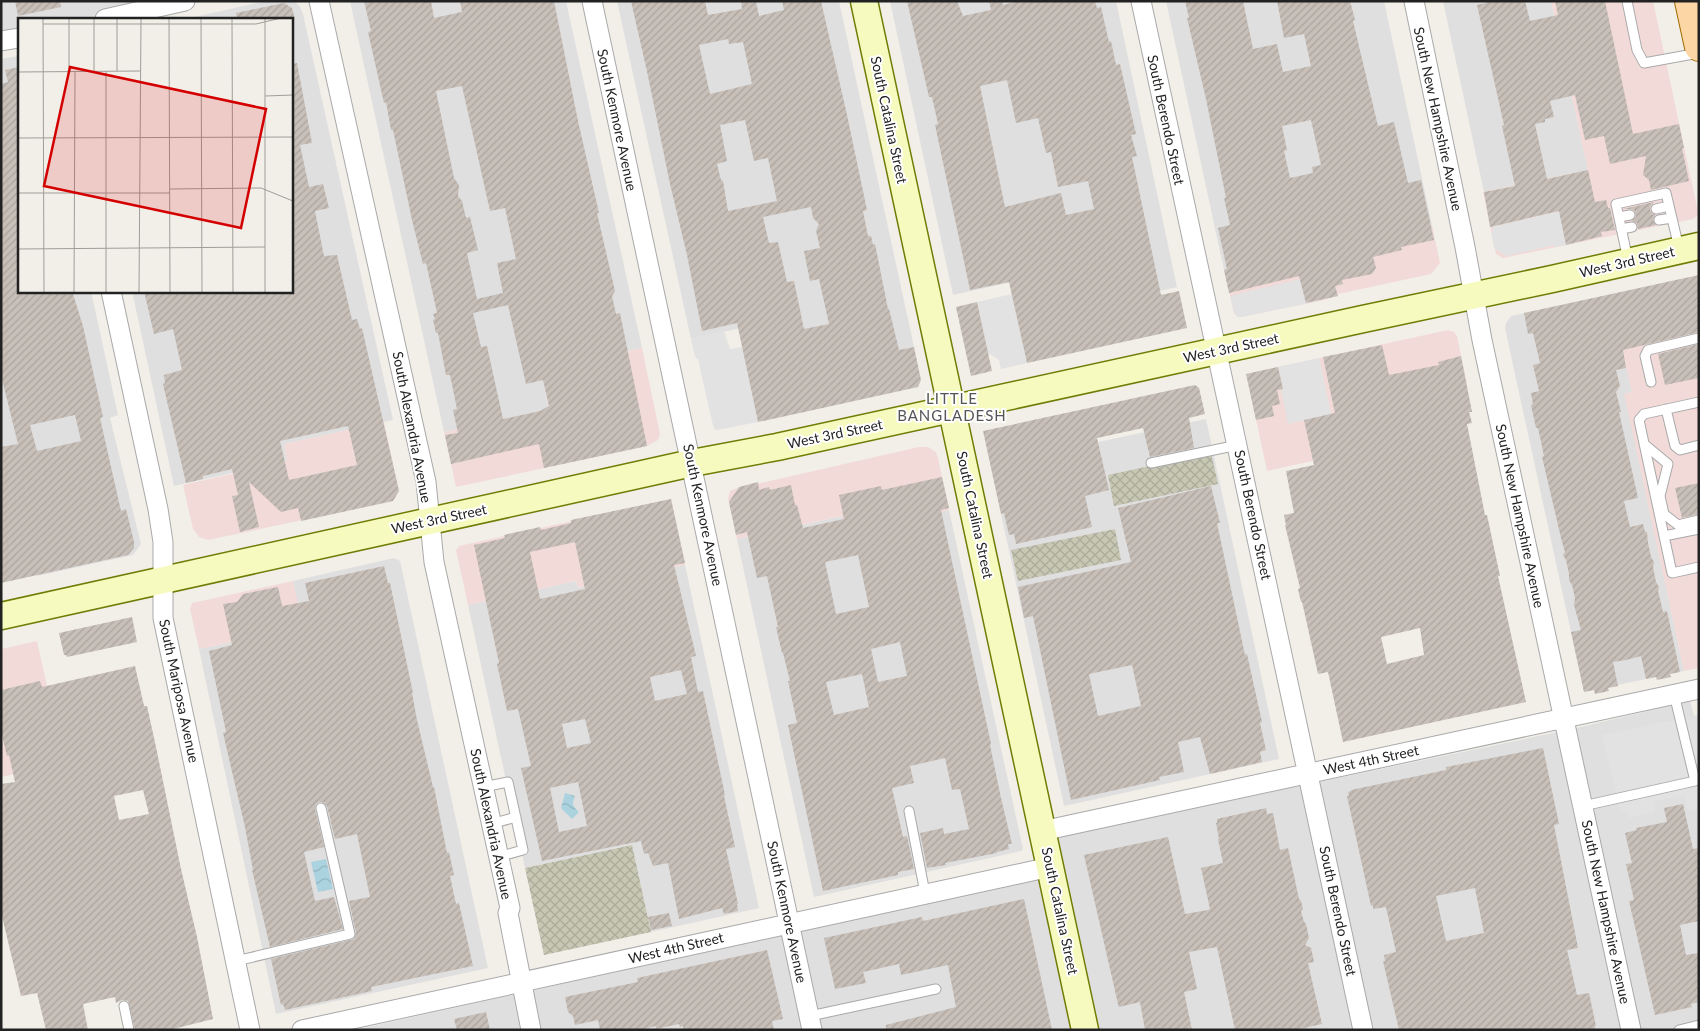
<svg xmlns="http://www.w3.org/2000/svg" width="1700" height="1031" font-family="Lato,sans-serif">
	<defs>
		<pattern id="construction-cross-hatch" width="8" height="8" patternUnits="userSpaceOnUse" patternTransform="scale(1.25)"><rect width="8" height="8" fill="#c7c7b4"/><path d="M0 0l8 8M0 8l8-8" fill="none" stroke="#abab9a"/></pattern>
		<pattern id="water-waves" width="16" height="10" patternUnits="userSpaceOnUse" patternTransform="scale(1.25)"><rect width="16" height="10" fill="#aad3df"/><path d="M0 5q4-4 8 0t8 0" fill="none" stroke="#92b5bf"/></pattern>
		<pattern id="building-hatch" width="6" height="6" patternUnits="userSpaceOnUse" patternTransform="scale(1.25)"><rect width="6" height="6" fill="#c7bfb8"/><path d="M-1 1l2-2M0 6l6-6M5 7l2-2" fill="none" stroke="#aba49e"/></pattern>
	</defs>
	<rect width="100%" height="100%" fill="#f2efe9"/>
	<path fill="#e0dfdf" d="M1,1H162L82,19H19V33L1,36Z
		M265,1H295L300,7L303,14L393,420L284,444L287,461L174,486L132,291H291V19H186Z
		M350,1H566L642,348L541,370L549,409L444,432Z
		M617,1H839L914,347L813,369L801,315L691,339Z
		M890,1H1116L1177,287L1071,311L1062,271L953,295Z
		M1166,1H1384L1432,225L1224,270Z
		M1443,1H1551L1588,170L1484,192Z
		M19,56V291H91L118,415L110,418L141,544L133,555L37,576L15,475L1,478V59Z
		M1604,296L1623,350L1632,392L1625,395L1684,671L1584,692L1505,328L1506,323L1511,316Z
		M1206,419L1279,759L1064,806L1001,514L1108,490L1098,442Z
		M949,510L1023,849L1021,851L814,897L737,539L843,516L847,533Z
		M394,558L400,561L488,968L276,1014L199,649L302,627L293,581Z
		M685,565L759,908L651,932L632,845L525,868L468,605L576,581L578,588Z
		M1690,701L1699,735V1030H355L1059,873L1052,838L1572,729Z"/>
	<path fill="#f2dad9" d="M1551,1H1653L1698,212L1697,216L1693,219L1503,258L1496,254L1483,192L1588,170Z
		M1432,225L1440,263L1431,274L1338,294V296L1324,300L1241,317H1238L1234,313L1224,270Z
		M1699,275V668L1684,671L1624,394L1632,392L1622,350Z
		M1448,330L1454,332L1457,336L1467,384L1364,407L1373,448L1267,471L1247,377L1250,373Z
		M642,348L659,429L660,435L658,440L647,446L456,487L444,432L549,409L541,370Z
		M384,422L399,491L393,501L208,540L199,537L193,529L183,485L287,461L284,444Z
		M919,447H928L936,452L938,458L949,510L846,533L842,516L737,539L728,498L730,491L734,489Z
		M671,499L685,565L578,588L576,581L468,605L456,550L459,546Z
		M293,581L303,627L199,649L190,609L192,603Z
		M37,641L64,763L1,777V649Z"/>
	<path fill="url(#construction-cross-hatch)" d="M1211,453L1218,484L1114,506L1108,475Z
		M1115,529L1121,560L1018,581L1011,550Z
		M632,845L651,932L544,955L525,868Z"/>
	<path fill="#e2e2e2" d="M1561,211L1567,245L1555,247L1554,245L1506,256L1497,250H1495L1491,233L1493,232L1492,227Z
		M1300,279L1306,300L1309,303L1241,317H1238L1234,313L1230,296Z
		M1012,294L1027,363L1001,369L999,360L988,353L977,302Z
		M724,331L730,349L742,347L758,422L717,430L714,429L711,417L698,359L695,357L691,339Z
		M1319,358L1331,414L1288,424L1281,389H1283L1278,367Z
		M1698,715L1699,809L1688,811L1684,795L1653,802L1655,812L1629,818L1627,811L1620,812L1602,735Z"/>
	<path fill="url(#water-waves)" d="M565,793L575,796C572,804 572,806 579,812L572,819L561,808Z
		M326,859L333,889L318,892L311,862Z"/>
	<path fill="url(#building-hatch)" fill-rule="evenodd" d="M15,1H60L61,7L18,16Z
		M364,1H431L434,18L462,12L460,1H554L578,121L599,213H597L615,291L612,296L616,314L620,313L647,446L544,468L539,444L451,464L445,435L458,433L453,410L457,409L450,375H446L438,333H436L433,320L435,319L433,314L437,313L426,263L423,264L412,220L393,130H391L386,102L384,103L368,32L371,31ZM462,86L490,211L505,208L516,259L497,263L503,293L477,299L467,253L478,250L470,217L466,218L462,201L458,196L459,185L454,178L436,91ZM508,305L526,384L543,380L549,406L540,411L503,419L487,346L481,347L473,313Z
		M631,1H705L708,15L742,9L741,1H756L759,16L784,10L782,1H821L847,115L867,210L863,211L868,236H871L873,245L875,244L888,309H889L892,321L899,350L914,347L921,380L918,387L758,422L737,323L702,331L687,255L670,184L648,76ZM728,39L729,44L743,42L752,84L710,94L699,45ZM745,120L754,161L768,158L777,201L728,211L723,181L721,180L717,164L727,161L720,125ZM811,207L813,218L819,224L816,231L820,248L804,251L810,281L819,279L829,324L804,329L794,281L787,282L778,242L769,243L763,217Z
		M907,1H957L963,16L991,10L989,1H1002L1003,5L1018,1H1095L1097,8L1101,7L1109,42L1111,41L1116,65L1120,64L1136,134L1131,135L1137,156L1132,157L1161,295L1179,291L1187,328L1027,363L1009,282L970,290L935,125L938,124L932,97H929ZM1007,80L1016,123L1038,118L1046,153L1051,152L1058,187L1088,181L1094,209L1066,215L1061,193L1005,207L980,86Z
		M1185,1H1243L1253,49L1277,44L1283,72L1311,66L1304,34L1284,38L1277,1H1350L1355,20L1353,21L1378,126L1394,122L1408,183L1421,180L1434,240L1401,247L1402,250L1373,257L1376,268L1372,274L1342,280L1343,284L1335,286L1338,296L1306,303L1299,276L1229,293L1224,270L1227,269L1218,228L1230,225L1224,198H1226L1206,99L1187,18H1189ZM1311,120L1321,165L1312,167L1313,173L1290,178L1284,151L1287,150L1282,126Z
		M1486,1H1525L1530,21L1558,15L1555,1H1605L1633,134L1679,124L1684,148H1682L1689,181L1651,190L1649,180L1643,175L1646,156L1610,164L1604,136L1585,140L1575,95L1550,101L1554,117L1545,119V122L1535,124L1547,179L1588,170L1595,202L1606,200L1608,208H1610L1615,230L1601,232L1602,236L1566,245L1559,211L1490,227L1484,192L1515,186L1502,126L1504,125L1477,5L1486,3Z
		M284,3L292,8L295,19H237L236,13Z
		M297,63L312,143L300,145L309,187L323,184L329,208L315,211L324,256L337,255L352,320L357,319L360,329L362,328L399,491L393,501L301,521L298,508L281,512L249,482L259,527L240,532L232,496L238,495L232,469L203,476V479L186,483L163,384L165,383L164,375L182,370L173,329L154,334L144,291H291V64ZM348,426L357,465L289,480L280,441Z
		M19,67V291H72L83,326L103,417L100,418L121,511L126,509L134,542V548L128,555L1,583V447L18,444L1,375V84L8,82L5,70ZM75,415L81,441L37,451L30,425Z
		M1654,202L1650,207V210L1652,214L1655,215L1653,220L1656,225L1638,229L1637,223L1632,221L1636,217L1635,211L1632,209H1623Z
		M1699,275V332L1623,350L1626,368L1616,370L1620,386L1616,392L1621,412H1619L1638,498L1624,501L1630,527L1643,524L1645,532H1647L1648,543L1651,557L1654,562L1653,567L1656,582L1659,587L1658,591L1663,612L1667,611L1680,672L1670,674L1671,677L1657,680L1656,677L1646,679L1641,656L1626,660L1613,662L1618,686L1608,688L1609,691L1595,694L1594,690L1584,692L1571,632L1581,630L1574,605L1575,598L1572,585L1569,580V574L1566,560L1563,555L1565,552L1562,542L1542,457L1544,456L1538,428H1536L1531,405L1533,404L1531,393L1539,391L1533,365L1540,363L1533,333L1528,334L1524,313Z
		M977,302L992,371L971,376L956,307Z
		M1699,344V378L1665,385L1658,354Z
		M1382,345L1389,375L1439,365L1438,362L1461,356L1472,412H1469L1472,423L1467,424L1485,515H1487L1500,576H1498L1526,702L1343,742L1328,672L1318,674L1303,606L1302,602H1301L1298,589L1300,588L1285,525H1286L1284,515L1294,513L1286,471L1314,465L1304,420L1335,413L1323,357ZM1420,628L1424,655L1387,664L1381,637Z
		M1278,367L1283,389L1277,390L1280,404L1272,406L1274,416L1256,420L1246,374Z
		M1195,385L1199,388L1205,414L1189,418L1194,448L1150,457L1143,428L1097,438L1109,490L1085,496L1092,527L1016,544L1014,534L1009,535L1004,513L1001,514L983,431Z
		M942,477L949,508L941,510L991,744L990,745L1001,798L1012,844H1008L1009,849L997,852V853L945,863L946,865L927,868L920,833L943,828L944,834L969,829L960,789L952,790L945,758L910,766L914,783L892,788L903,837L907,836L914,869L898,872V875L823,891L788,725L797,723L788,681H790L783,653H782L776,627H778L767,576L757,578L747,532L736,535L729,502L739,487L758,482L759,490L769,487L770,490L791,485L795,505H797L803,528L844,519L839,495L881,486L882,490ZM858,555L869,607L836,614L825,562ZM900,642L907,676L878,682L871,649ZM862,674L869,707L834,715L826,682Z
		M1699,483V514L1682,518L1675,488Z
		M1211,486L1220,523H1217L1245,655L1247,654L1262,722L1260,723L1266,750L1260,752L1262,762L1210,774L1200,737L1178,742L1184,772L1159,777L1160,780L1071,800L1033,616L1024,618L1018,587L1131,562L1118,508ZM1132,665L1141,706L1098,716L1089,674Z
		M671,499L685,563L674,565L696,656L691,657L698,692L703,691L725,795L724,796L735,847L726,849L738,904H737L738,911L724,914L722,908L679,919L668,863L653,866L648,853L644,854L641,841L542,861L521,768L531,766L518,709L507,711L497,664L499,663L474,545L505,538L504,535L540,527L541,530L571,523V520ZM575,542L585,589L540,599L530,552ZM681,670L687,694L655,701L650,677ZM585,719L591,743L567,748L562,724ZM578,782L587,826L559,832L550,788Z
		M384,566L388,583H390L413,693H412L417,720L433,787H434L447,853L449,852L454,875L450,876L456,904L459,903L473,966L371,987L372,991L285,1010L283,1004L281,1005L271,959L354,939L356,933L349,901L370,897L357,834L335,839L327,806L323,802H319L316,804L315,809L324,847L304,852L315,901L334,897L343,929L270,947L252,870H253L245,827L223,733L226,732L209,651L232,645L223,604L237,602L243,594L278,587L282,606L309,601L305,583Z
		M132,617L137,642L67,657L66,655H64L59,633Z
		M135,666L144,706H147L156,747L181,869L197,937L213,1019L169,1030H135L128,1001L122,1000L116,1003L115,997L83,1004L88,1030H46L37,993L21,996L1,912V784L15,782L9,755L7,756L1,731V690L40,681L42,687ZM143,790L149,814L119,820L114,796Z
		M1543,748L1559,824L1554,825L1578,948L1567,950L1577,995L1589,993L1596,1026H1595V1030H1399L1383,961H1385L1384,955L1396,952L1386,907L1373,909V905L1371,906L1347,796H1349L1348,792L1351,791V790L1446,770V767ZM1475,888L1484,933L1446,941L1436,896Z
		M1683,804L1693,849L1699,848V921L1680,925L1686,955L1699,953V1002L1691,1004L1692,1007L1655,1015L1629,901L1634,900L1626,864L1632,863L1625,833L1637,830L1636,828L1667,822L1664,808Z
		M1266,808L1267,814L1273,813L1280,850L1288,848L1290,857L1299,899L1301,901L1303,909L1301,911L1304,922L1306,924L1309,938L1305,945L1311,948L1313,957L1314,962L1308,963L1322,1024L1295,1030H1235L1217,947L1189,952L1197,989L1184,992L1192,1030H1145L1140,1002L1119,1007L1118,1004L1084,855L1168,837L1185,914L1208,910L1210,909L1201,868L1223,863L1218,839H1219L1216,823H1217V819Z
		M1024,899L1052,1030H886V1025L956,1007L948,965L901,975L899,964L863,972L866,983L835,989L824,938L922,917L923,921Z
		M669,913L672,926L651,930L648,917Z
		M767,950L783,1019L772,1021L774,1030H683V1026L680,1027L679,1024L656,1029V1026L639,1030H600L598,1020L575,1025L573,1016L568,1012L565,997L638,982L637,978Z
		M486,1012L490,1030H457L454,1019Z"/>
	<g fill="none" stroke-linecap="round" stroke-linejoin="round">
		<g stroke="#a9a9a9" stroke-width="11">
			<path id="lane" d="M1627,1L1637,50L1644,63L1699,53
				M1656,209L1669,206
				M1619,217L1630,215
				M1659,220L1672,218
				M1621,229L1632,227
				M1628,260L1616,204L1666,193L1679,248
				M1651,382L1645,356L1648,350L1699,338
				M1699,402L1644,414L1639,420L1664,536L1699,529
				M1666,409L1675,446L1680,450L1699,445
				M1644,444L1668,464L1660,496L1664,514L1678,525L1699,520
				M1151,463L1238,445
				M1664,536L1672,573L1699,567
				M483,787L508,782L523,850L498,857
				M1583,806L1695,781L1674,694
				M909,811L925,893
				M491,824L516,817
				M236,961L350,934L321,808
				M124,1006L129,1030
				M810,1016L936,989
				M1679,1030L1699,1025"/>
		</g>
		<g stroke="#a9a9a9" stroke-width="21">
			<path id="street" d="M319,1L426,482L434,562L510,908L508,913L531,1030
				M592,1L812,1030
				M1141,1L1363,1030
				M1414,1L1465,247L1482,340L1631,1030
				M105,19L185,1
				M1,41L19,38
				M111,291L158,509L163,542V618L250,1030
				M1042,831L1699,689
				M302,1030L1050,867"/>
		</g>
		<g stroke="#707d05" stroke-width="29">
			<path id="secondary" d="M864,1L1085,1030
				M1,616L692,463L777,447L1363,319L1552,279L1699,246"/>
		</g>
		<g stroke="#a06b00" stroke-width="30">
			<path id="primary" d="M1689,1L1699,47"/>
		</g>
		<use href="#lane" stroke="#fff" stroke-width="9"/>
		<use href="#street" stroke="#fff" stroke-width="19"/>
		<use href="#secondary" stroke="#f7fabf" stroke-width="26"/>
		<use href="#primary" stroke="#fcd6a4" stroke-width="28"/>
	</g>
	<g text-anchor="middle" stroke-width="4" stroke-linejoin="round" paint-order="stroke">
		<g font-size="14" fill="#222" stroke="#fff">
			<text transform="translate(1438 119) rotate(78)" y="5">South New Hampshire Avenue</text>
			<text transform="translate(617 120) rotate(78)" y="5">South Kenmore Avenue</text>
			<text transform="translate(889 120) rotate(78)" y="5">South Catalina Street</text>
			<text transform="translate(1166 120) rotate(78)" y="5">South Berendo Street</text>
			<text transform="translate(1627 262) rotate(-13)" y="5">West 3rd Street</text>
			<text transform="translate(1231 348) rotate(-12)" y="5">West 3rd Street</text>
			<text transform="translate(412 427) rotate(79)" y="5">South Alexandria Avenue</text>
			<text transform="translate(835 434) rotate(-12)" y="5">West 3rd Street</text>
			<text transform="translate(703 515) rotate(78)" y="5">South Kenmore Avenue</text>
			<text transform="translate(975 515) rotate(78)" y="5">South Catalina Street</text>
			<text transform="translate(1253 515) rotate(78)" y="5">South Berendo Street</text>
			<text transform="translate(1520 516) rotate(78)" y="5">South New Hampshire Avenue</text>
			<text transform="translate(439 519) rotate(-12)" y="5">West 3rd Street</text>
			<text transform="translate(179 691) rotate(78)" y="5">South Mariposa Avenue</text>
			<text transform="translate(1371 760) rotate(-12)" y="5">West 4th Street</text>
			<text transform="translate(491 824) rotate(78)" y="5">South Alexandria Avenue</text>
			<text transform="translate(1060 911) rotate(78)" y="5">South Catalina Street</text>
			<text transform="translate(1338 911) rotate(78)" y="5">South Berendo Street</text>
			<text transform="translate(787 912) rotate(78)" y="5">South Kenmore Avenue</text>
			<text transform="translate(1606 912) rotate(78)" y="5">South New Hampshire Avenue</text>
			<text transform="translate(676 948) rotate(-13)" y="5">West 4th Street</text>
		</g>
		<g font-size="15" letter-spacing="1" fill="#555" stroke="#fff">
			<text x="952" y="404">LITTLE<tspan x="952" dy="17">BANGLADESH</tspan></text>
		</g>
	</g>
	<g transform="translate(18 18)">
		<rect width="275" height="275" fill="#f2efe9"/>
		<path fill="none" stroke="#9f9d99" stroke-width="1" d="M25,0L26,275M51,0V54M76,0V54M99,0V53M151,0L152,275M183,0L184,275M214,0L215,275M247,0V275M25,6H238L263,0M0,54L122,53M247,78L275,77M0,120L275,119M152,171L243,170L275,183M0,175H152M0,231L247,229M56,275L57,54M88,275V53M121,275L123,0"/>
		<path fill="#d40000" fill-opacity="0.15" stroke="#d40000" stroke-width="2.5" d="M52,49L248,91L223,210L26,168Z"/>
		<rect width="275" height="275" fill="none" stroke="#222" stroke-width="2.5"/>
	</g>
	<rect width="1700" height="1031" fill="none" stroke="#222222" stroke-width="5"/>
</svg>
